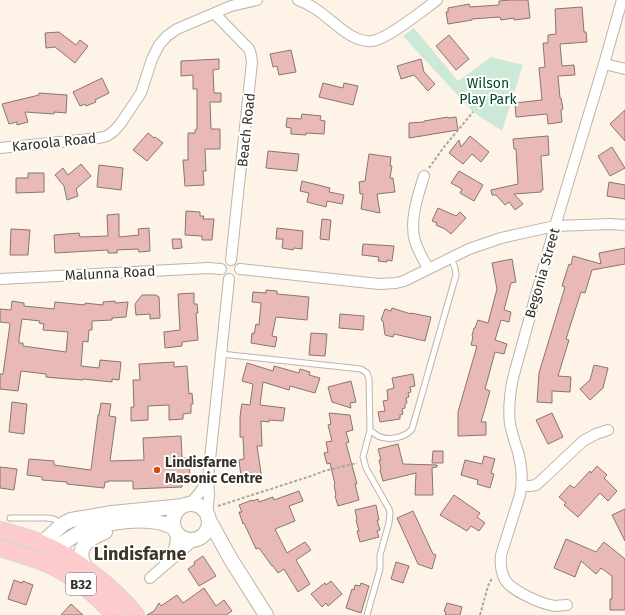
<svg xmlns="http://www.w3.org/2000/svg" width="625" height="615" font-family="'Fira Sans',sans-serif">
	<rect width="100%" height="100%" fill="#fdf4e7"/>
	<path fill="#cce9d7" d="M414,28L458,81L491,57L523,65L502,131L473,112L403,36Z"/>
	<path fill="#e9bab5" stroke="#887572" fill-rule="evenodd" d="M510,0H528L530,18L514,20V18L501,20L500,17L472,19V20L448,24L446,12H448V8L469,4L470,7L499,5V1Z
		M582,7L584,32H586L587,42L560,44L562,66L574,65L575,75L558,76L560,98H561L563,109L561,110L562,122L548,124L547,114L516,117L515,103L542,100L539,68L545,67L543,43H548V35L556,34L555,9Z
		M59,32L76,45L80,40L88,46L75,63L55,47L46,48L45,33Z
		M449,35L469,59L456,70L436,46Z
		M291,50L296,72L279,75L277,66L273,67L270,54Z
		M219,59V69L213,70L214,93H221V102H210L211,129H220V149H205L206,171H203L204,185L185,186L183,160H188V133H195V130L197,129V89H193V75L181,76V61Z
		M421,59L424,72L435,84L428,91L414,75L401,79L397,66Z
		M102,78L109,93L95,100L96,102L86,106L85,104L80,106L73,92Z
		M323,83L343,88L344,83L358,86L353,105L319,97Z
		M39,93L67,95L66,113L54,112V114L25,112L28,122L17,125V122L9,124L2,104L39,95Z
		M625,110V141L610,124Z
		M302,114L321,116L320,120L325,121L324,134L306,133V135L291,134V128L286,127L287,118L301,119Z
		M448,117L449,118L456,117L458,130L409,138V123L424,122V121Z
		M148,133L154,138L155,137L163,143L147,161L133,150Z
		M470,136L489,152L481,162L472,154L463,164L449,153L459,140L461,147Z
		M548,136L549,155L541,156L543,190H541V192L514,194L523,204L515,210L509,202L505,205L496,195H492L491,190L518,184L516,149H514L513,139Z
		M612,147L625,168L610,176L598,156Z
		M268,151L299,154L297,171L266,168Z
		M369,154L391,157L390,166H392L390,178H393L395,192L377,194L380,213L361,209L363,194H360L359,182L365,181Z
		M81,164L91,176L76,189L78,196L67,200L64,186L55,175L63,168L68,175Z
		M99,165L123,168L121,190L97,187Z
		M459,171L483,185L474,201L460,193L462,189L451,183Z
		M28,173H44V192L16,193V178H28Z
		M302,181L330,188L329,192L344,195L342,204L327,201L326,207L307,202L309,193L300,191Z
		M609,182L625,185V199L607,196Z
		M438,208L456,216L460,212L466,218L451,234L445,229L436,225L437,223L432,221Z
		M186,211L200,212V216H204L203,219H214L212,240H202V236L185,235Z
		M119,214V237L139,235L138,229L149,228L150,251L139,252L138,249L117,250V253H108V250L55,253L54,235L79,233L80,237L108,236L107,215Z
		M322,219L331,220L329,240L320,239Z
		M277,228L303,231L302,249L294,248L293,250L282,248L283,239H276Z
		M11,229L30,230L28,255H10Z
		M172,239H181L182,248L173,249Z
		M363,244L394,246L392,261L387,260V262L378,261L379,257L362,255Z
		M625,248V264L592,270L585,293L581,292L566,339L569,340L558,376L571,377L570,392L552,391V403L537,402L539,373L565,287L562,286L569,264L571,265L573,256L601,264L599,253Z
		M512,259L516,282L511,283L504,310L511,312L509,322L501,320L495,340L507,344L504,354L495,352L485,389L490,391L481,422H486V435L458,436V412L477,346L471,345L473,337L472,336L474,328H475L478,320L488,323L497,289L492,263Z
		M266,290L277,291V294L309,297L307,320L276,317L272,336L277,337L275,347L251,343L252,333L254,334L256,324L259,325L261,303L252,302L253,292L266,293Z
		M194,293V304H197L198,313H196L198,340L182,342V346L165,348L164,332L180,330L178,294Z
		M142,295H156L159,297L160,318L150,319V314L136,315L135,304Z
		M12,301L24,303V306L54,309L55,302L85,305V303L103,305V302L115,301V303L128,302L126,317L112,318V320L92,321V330H89L88,342L83,341L81,366L99,368L100,360L121,362L119,380L112,379V382L83,379V380L56,378L46,377V374L21,371L18,391L0,389V374H3L10,324L9,323L0,322V309L11,310ZM22,319L40,321L39,323L44,324L43,330L68,332L66,352L23,346V343H19V339Z
		M392,308L411,314V313L431,317L425,341L394,334L393,337L385,335L383,321L381,320L385,309L391,311Z
		M340,314L364,316L363,330L339,328Z
		M311,333L327,334L325,356L309,355Z
		M174,362V367L187,366L189,394L192,393L193,404H191V413L183,414V419L169,420V405L148,406V420L131,421V407H134L133,380H140L139,364Z
		M247,363L273,371L274,366L299,373L300,369L310,372L309,375L320,378L315,393L290,386L289,390L263,382L260,405L285,408L283,421L269,420V422L261,421L262,446H257L262,479L251,480L250,474L241,476L239,460L244,459L243,437H240V418L241,409L242,404L250,405L253,384L242,381Z
		M594,365L608,368L603,388L590,400L580,389L590,380Z
		M413,374L415,386L410,387L411,392L408,393L409,397L406,398L407,403L405,404V408L402,409L403,414L400,415V419L380,422L378,412L385,411L383,401L388,400L387,390L394,388L392,378Z
		M351,381L356,402L350,403L351,408L332,402L328,387Z
		M12,402L27,404L24,434L9,432Z
		M101,403L111,404L109,416L116,417L110,461L144,460L143,438L181,436L182,458H189L190,479H182V487L133,489V481H108V482H105L104,488L67,484V482L42,480V477L27,475L29,459L54,461V465L91,470L98,415H99Z
		M329,413L350,415L353,430L346,432L349,442L346,443L357,484H355L359,500L338,506L335,496L336,495L334,485L335,484L330,463L327,464L324,453L328,452L326,442L332,441L328,425L331,424Z
		M552,413L563,437L548,444L536,420Z
		M398,444L403,464L437,465V467L432,468L433,495H415L416,473L383,481L380,470L381,469L379,460H381L378,449Z
		M433,451H443V463H432Z
		M484,456L495,459L491,473L494,474L490,488L477,484L478,480L461,475L465,460L482,464Z
		M597,466L607,475L604,478L617,491L608,501L600,493L578,517L564,505L566,503L559,497L570,485L574,488L590,471L591,473Z
		M0,467L17,469L14,490L0,488Z
		M299,491L303,501L289,506L295,521L275,529L287,553L305,542L311,550L296,560L310,584L298,592L284,569L278,573L273,566H272L259,548L256,549L244,523L243,524L239,512H242L239,505L252,500L253,501L258,499L259,502L273,497L274,500Z
		M454,495L480,513L477,517L485,523L479,531L471,526L467,531L440,515Z
		M376,505L379,520H377L380,530L377,531L379,537L360,542L357,531H359L356,520L357,519L355,510Z
		M625,509V541L612,515Z
		M413,511L433,554L436,555L432,569L418,564L397,518Z
		M566,539L596,552L604,542L625,559V610H610V599H612V576L601,568L596,574L581,561L575,577L554,568Z
		M203,556L216,576L199,586L188,569L195,564L194,562Z
		M396,562L409,566L403,583L391,579Z
		M14,580L22,583L23,581L33,585L26,605L8,599Z
		M331,581L342,594L328,606L326,603L322,607L311,594L325,583L326,585Z
		M361,583L369,586L361,613L346,608L352,589L354,590L355,585L360,586Z
		M204,588L216,606L224,600L232,611L226,615H147L154,611L159,603L161,606L177,595L183,603Z
		M447,603L462,607L460,615H445L446,612L444,611Z
		M71,604L83,615H61Z"/>
	<g fill="none" stroke-linecap="round" stroke-linejoin="round">
		<g stroke="#bfb4a5" stroke-width="7">
			<path id="lane" d="M221,354L361,369L367,373L369,379L370,430L363,457L366,468L389,509L390,513L389,523L380,555V569L367,615
				M370,430C372,432 375,434 378,436C388,441 405,438 412,429L456,275L455,268L451,258
				M10,518H47L54,519L62,524"/>
		</g>
		<g stroke="#bfb4a5" stroke-width="12">
			<path id="street" d="M298,0C316,6 329,20 344,31C352,37 362,42 372,41C388,39 423,10 437,0
				M215,14L249,49L251,55L252,62L231,260
				M604,64L625,69
				M0,148L99,138L107,136L114,131L121,123L141,93L152,59L159,45L167,36L177,29L231,6L257,0
				M424,176C418,195 409,221 415,241C418,251 424,260 428,269
				M240,269L379,284L396,283L404,281L469,249L501,238L555,226L610,224L625,225
				M0,279L208,268L221,269
				M522,486H530L536,485L545,477L583,441L596,434L608,430
				M187,505C197,498 202,491 207,480
				M207,516L209,495L208,478L229,279
				M170,557C175,547 177,542 175,530
				M150,578L194,540
				M567,605C563,605 558,606 555,606C541,604 512,591 505,580C501,572 500,564 501,555L520,495C523,480 522,466 518,452C515,443 512,434 510,424C508,408 510,393 513,378L555,226L604,64L622,0"/>
		</g>
		<g stroke="#bfb4a5" stroke-width="16">
			<path id="secondary" d="M173 522a18 18 0 1 1 36 0a18 18 0 1 1-36 0Z
				M208,518L230,558L266,615
				M42,543L63,524L71,520L112,513L183,506
				M55,549C63,543 71,537 81,532C104,522 151,514 174,528
				M87,570C73,549 87,539 105,532"/>
		</g>
		<g stroke="#d6d5d4" stroke-width="18">
			<path id="primary" d="M0,530C14,534 28,537 41,543C73,556 115,588 136,615
				M0,548C15,553 30,557 45,563C71,574 95,594 114,615"/>
		</g>
		<path stroke="#ada69c" stroke-width="2" stroke-dasharray="3 2" stroke-linecap="butt" d="M429,168L444,147L473,112
			M218,506L311,476L324,471L357,463
			M480,615L488,586L492,578"/>
		<use href="#lane" stroke="#fff" stroke-width="5"/>
		<use href="#street" stroke="#fff" stroke-width="10"/>
		<use href="#secondary" stroke="#fff" stroke-width="14"/>
		<use href="#primary" stroke="#fecbcd" stroke-width="16"/>
	</g>
	<circle fill="#d14c0a" stroke="#fff" stroke-width="1.5" cx="157" cy="470" r="4"/>
	<g text-anchor="middle" stroke-width="4" stroke-linejoin="round" paint-order="stroke">
		<rect fill="#fff" stroke="#716d69" stroke-width="1" x="66" y="573" width="30" height="22" rx="3"/>
		<g font-size="13" font-weight="bold" fill="#342f29">
			<text x="81" y="589">B32</text>
		</g>
		<g font-size="14" fill="#004829" stroke="#fff">
			<text x="488" y="88">Wilson<tspan x="488" dy="16">Play Park</tspan></text>
		</g>
		<g font-size="14" fill="#342f29" stroke="#fff">
			<text transform="translate(246 130) rotate(-84)" y="5">Beach Road</text>
			<text transform="translate(54 142) rotate(-6)" y="5">Karoola Road</text>
			<text transform="translate(110 273) rotate(-3)" y="5">Malunna Road</text>
			<text transform="translate(542 273) rotate(-74)" y="5">Begonia Street</text>
		</g>
		<g font-size="14" font-weight="bold" fill="#342f29" stroke="#fff" text-anchor="start">
			<text x="165" y="467">Lindisfarne<tspan x="165" dy="16">Masonic Centre</tspan></text>
		</g>
		<g font-size="18" font-weight="bold" fill="#3d3528" stroke="#fff">
			<text x="140" y="560">Lindisfarne</text>
		</g>
	</g>
</svg>
